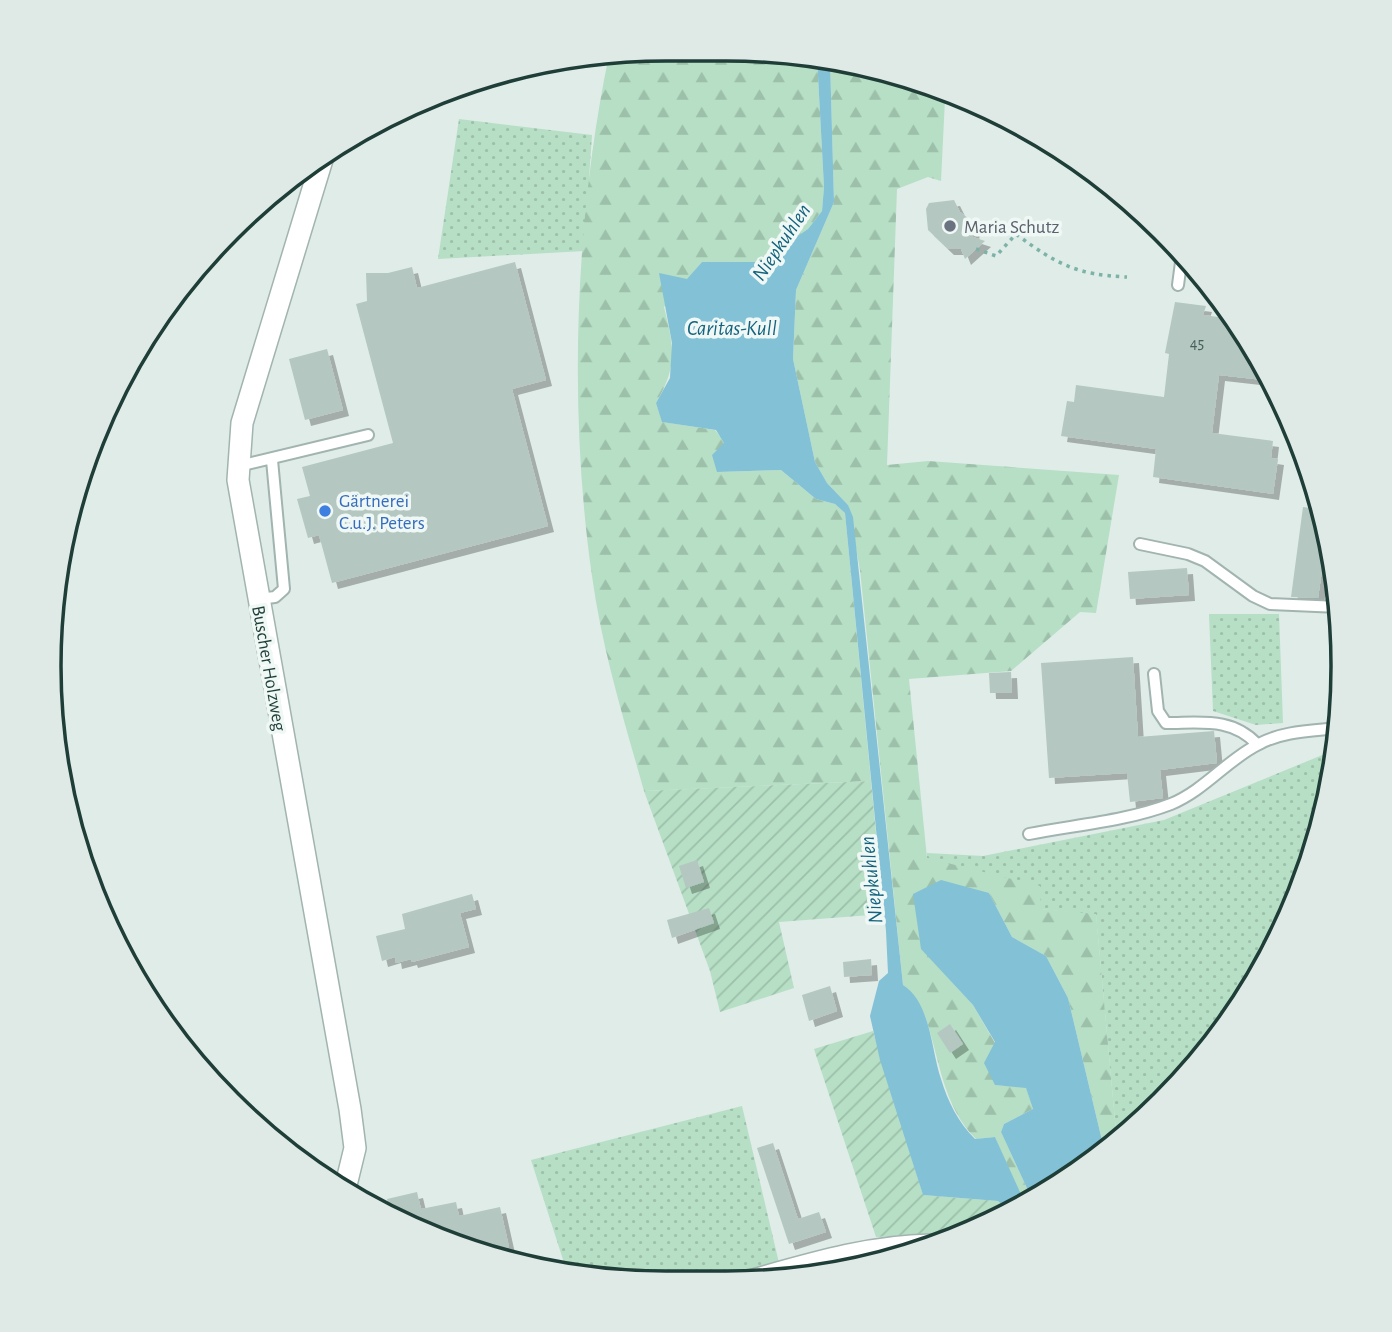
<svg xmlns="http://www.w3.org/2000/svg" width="1392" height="1332" font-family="'Alegreya Sans',sans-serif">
	<defs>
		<pattern id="grass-dots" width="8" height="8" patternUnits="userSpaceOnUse" patternTransform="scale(1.75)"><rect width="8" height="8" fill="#b6dfc5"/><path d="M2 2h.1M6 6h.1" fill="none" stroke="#9cc0aa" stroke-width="1.8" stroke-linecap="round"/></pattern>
		<pattern id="forest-firs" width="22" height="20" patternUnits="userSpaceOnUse" patternTransform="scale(1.75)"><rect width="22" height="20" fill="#b6dfc5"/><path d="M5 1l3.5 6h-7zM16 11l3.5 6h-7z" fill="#9cc0aa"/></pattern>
		<pattern id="garden-furrows" width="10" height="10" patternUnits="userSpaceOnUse" patternTransform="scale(1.75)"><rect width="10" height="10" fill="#b6dfc5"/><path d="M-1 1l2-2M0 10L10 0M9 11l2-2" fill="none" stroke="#9cc0aa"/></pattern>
		<filter id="shadow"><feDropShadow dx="6" dy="6" stdDeviation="0" flood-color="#0004"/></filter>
	</defs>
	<rect width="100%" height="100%" fill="#dfece8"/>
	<path fill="url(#grass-dots)" d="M459,119L592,135L584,251L438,259Z
		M1209,614H1279L1283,723L1256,725L1213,711Z
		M1337,749L1310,864L1261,974L1190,1073L1117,1142L1096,915L1040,909L927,858V853L983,856L1164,820Z
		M742,1106L779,1263L725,1282H625L567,1272L531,1160Z"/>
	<path fill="url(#forest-firs)" d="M666,49L817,57L824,187L822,211L808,229L759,262H702L664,307C674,348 678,365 656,403L663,422L715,430L725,443L717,472L781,470L816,499L835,504L845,513L871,781L644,791C624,720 602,649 592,576C568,410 575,218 609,55Z
		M830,60L924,82L998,115L945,99L941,181L928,177L897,189L887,465L928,461L1119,475L1096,613L1080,612L1011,671L909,679L927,858L1040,886L1041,909L1096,914L1117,1142L1105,1153L1068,998L1046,956L1012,937L989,893L922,949L973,1005L995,1043V1085L1026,1087L1033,1109L1004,1124L1001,1132L1032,1199L1024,1204L995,1137L976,1139C942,1105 940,1059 925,1016C921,1005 910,995 903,985L860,570L848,505L827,483L815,462L793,359L796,290L834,202Z"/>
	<path fill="url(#garden-furrows)" d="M871,781L884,914L779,922L794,988L720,1012L710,971L644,791Z
		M873,1031L923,1195L998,1201L1011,1212L965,1232L876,1237L814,1049Z"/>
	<path fill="#82c1d6" d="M817,57L830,60L834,202L796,290L793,359L815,462L827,483L848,505L853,517L903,985C931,1003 931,1050 941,1079C948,1102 958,1122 975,1139L995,1137L1024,1201L1011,1212L998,1201L923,1195L880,1060L870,1016L879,981L888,973L886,931L845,513L835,504L816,499L781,470L717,472L712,455L724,443L716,430L662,422L656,403L670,378L672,343L659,273L687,279L702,262H759L808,229L822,211L824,187Z
		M941,880L989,893L1012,937L1046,956L1068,998L1105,1153L1032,1199L1001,1132L1004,1124L1033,1109L1026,1088L995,1085L984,1063L995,1042L973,1005L921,949L913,894Z"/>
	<path fill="#b5c7c1" filter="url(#shadow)" d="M954,200L960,212L974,223L973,237L985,241L965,259L961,249H948L928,230L926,209L929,203Z
		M515,262L546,380L512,389L548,526L332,583L319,535L308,538L297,499L310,496L302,467L393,443L356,304L367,301L366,273H388L412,267L417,288Z
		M1175,302L1206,306L1203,315L1233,319L1272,381L1219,375L1212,433L1273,441L1271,458L1278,459L1273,494L1153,477L1156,449L1061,436L1067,401L1074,402L1076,385L1164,397L1169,354L1165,353Z
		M327,349L343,410L305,420L289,359Z
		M1303,507L1323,510L1327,535L1318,598L1291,597Z
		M1187,568L1189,595L1130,599L1128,572Z
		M1133,657L1138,737L1214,731L1217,763L1160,770L1163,798L1130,802L1127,773L1049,778L1041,663Z
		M1011,672L1012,693H990L989,673Z
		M697,860L704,882L686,888L679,866Z
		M472,894L476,909L460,913L469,947L412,962L411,959L396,963L395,957L382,961L376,936L405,929L402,914Z
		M709,908L714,923L672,938L667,920Z
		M871,959L872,975L844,977L843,962Z
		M830,986L837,1011L809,1021L802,995Z
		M950,1024L963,1044L950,1053L937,1033Z
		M773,1143L798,1219L819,1212L826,1232L789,1244L757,1148Z
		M417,1192L421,1209L456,1202L459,1216L500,1207L509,1247L481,1253L391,1218L387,1199Z"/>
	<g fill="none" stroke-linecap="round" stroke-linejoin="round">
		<g stroke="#a2b4b0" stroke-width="14">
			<path id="lane" d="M1178,285L1182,255
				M239,466L368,435
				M1140,544L1188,554L1205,561L1253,596L1270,604L1339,607
				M258,599L275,597L284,589L272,460
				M1154,674L1158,711L1166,723C1201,723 1232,717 1257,744
				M1029,834C1075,825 1127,821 1171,804C1205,790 1228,759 1259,744C1283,731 1311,731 1338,728"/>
		</g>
		<g stroke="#a2b4b0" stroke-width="24">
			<path id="street" d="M324,153L242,423L238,480L350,1109L355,1148L345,1189
				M1338,730L1339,721
				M746,1282C807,1265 867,1246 931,1245"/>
		</g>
		<path stroke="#7db2a7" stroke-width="3.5" stroke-dasharray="3.5 5" stroke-linecap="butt" d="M976,249L996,256L1016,234C1056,264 1077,275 1127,277"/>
		<use href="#lane" stroke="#fff" stroke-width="10"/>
		<use href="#street" stroke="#fff" stroke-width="21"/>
	</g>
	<circle fill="#6b7280" stroke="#f0f8f5" stroke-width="2.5" cx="950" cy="226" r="7"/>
	<circle fill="#3f7fe0" stroke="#f0f8f5" stroke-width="2.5" cx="325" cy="511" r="7"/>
	<g text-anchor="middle" stroke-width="7" stroke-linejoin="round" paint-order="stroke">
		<g font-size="16" fill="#44605a">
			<text x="1197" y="348">45</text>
		</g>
		<g font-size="19" fill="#5b616d" stroke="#f0f8f5" text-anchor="start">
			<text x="964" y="233">Maria Schutz</text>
		</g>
		<g font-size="19" fill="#366cbe" stroke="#f0f8f5" text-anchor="start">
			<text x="339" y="507">Gärtnerei<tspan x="339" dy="22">C.u.J. Peters</tspan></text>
		</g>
		<g font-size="19" fill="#1f3e38" stroke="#f0f8f5">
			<text transform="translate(270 668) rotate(80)" y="7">Buscher Holzweg</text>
		</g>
		<g font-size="21" font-style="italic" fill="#14637e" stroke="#f0f8f5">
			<text transform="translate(781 242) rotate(-56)" y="7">Niepkuhlen</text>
			<text x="732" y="335">Caritas-Kull</text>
			<text transform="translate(871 880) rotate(-96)" y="7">Niepkuhlen</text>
		</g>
	</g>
	<path d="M0 0H1392V1332H0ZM666 61H726A605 605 0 0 1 1331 666V666A605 605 0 0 1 726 1271H666A605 605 0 0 1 61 666V666A605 605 0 0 1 666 61Z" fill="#dfe9e6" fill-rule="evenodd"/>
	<path fill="none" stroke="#1f3e38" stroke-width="3.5" d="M666 61H726A605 605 0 0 1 1331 666V666A605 605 0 0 1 726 1271H666A605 605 0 0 1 61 666V666A605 605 0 0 1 666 61Z"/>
</svg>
